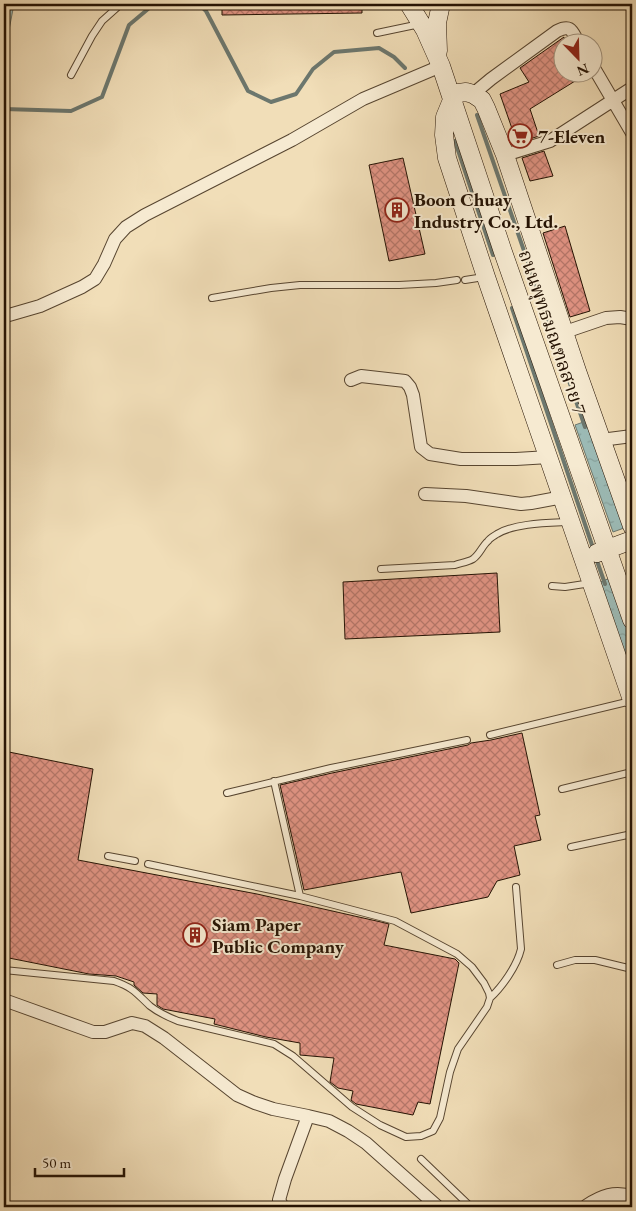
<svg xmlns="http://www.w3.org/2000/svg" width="636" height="1211" font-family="'EB Garamond','Noto Serif Thai',serif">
	<defs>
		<pattern id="water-ripples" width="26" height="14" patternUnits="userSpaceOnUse" patternTransform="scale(1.25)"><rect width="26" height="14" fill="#9cbbb6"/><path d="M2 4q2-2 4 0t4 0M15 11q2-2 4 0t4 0" fill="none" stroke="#86a09b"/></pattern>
		<pattern id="building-cross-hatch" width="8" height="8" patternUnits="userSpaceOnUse" patternTransform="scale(1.25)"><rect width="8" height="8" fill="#e19484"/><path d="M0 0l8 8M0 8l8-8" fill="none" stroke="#b6776a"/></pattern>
	</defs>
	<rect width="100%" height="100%" fill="#f1deb8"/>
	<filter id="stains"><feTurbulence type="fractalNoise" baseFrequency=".004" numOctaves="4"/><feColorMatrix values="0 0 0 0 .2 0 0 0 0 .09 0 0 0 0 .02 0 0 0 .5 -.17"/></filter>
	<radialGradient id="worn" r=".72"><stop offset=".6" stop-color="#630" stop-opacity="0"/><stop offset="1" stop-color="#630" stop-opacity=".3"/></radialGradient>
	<path fill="url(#water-ripples)" stroke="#6c776e" d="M4,4H14L4,56Z
		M589,420L627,527L613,532L575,425Z
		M608,579H612L632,637V681L598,585L602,581Z"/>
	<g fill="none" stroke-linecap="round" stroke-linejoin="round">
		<path stroke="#6c776e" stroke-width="4" d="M199,4L206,11L248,91L271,102L296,94L313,69L334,52L379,48L394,57L405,68
			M4,109L71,111L102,97L129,25L154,4
			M477,115L585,427
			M455,141L493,255
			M512,308L594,551
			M627,546L632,561
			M596,558L605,584"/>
	</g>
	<path fill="url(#building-cross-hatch)" stroke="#241203" d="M222,4H362V13L222,15Z
		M564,37V72L588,73L530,109L539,136L517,143L500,94L529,82L520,68Z
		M544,151L553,176L530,181L522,158Z
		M403,158L425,254L389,261L369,165Z
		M565,226L590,311L570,317L543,233Z
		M497,573L500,632L345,639L343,582Z
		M522,733L540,815L535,816L541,840L514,846L520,875L497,881L488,897L411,913L401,872L304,890L280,785L332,773L468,745L471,743L491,740Z
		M4,751L93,769L78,860L257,894L381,922L389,924L384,945L455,959L459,963L430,1104L418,1102L413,1115L356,1104L351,1100L353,1091L338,1088L330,1082L334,1058L300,1055V1043L266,1037L214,1024L215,1019L163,1009L157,1005V994L143,993L134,985V982L116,976L89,974L4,957Z"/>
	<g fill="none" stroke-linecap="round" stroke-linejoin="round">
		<g stroke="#574530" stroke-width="8">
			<path id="service" d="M377,33L420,24
				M71,75L92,36L102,21L121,4
				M465,280L484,277
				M212,298L271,288L300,285H399L436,283L457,280
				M381,569L455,565C461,563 468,562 473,559C480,554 482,546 488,541C490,538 494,536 497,534C515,523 549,523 569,522
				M552,586L565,587L591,583
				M490,735L631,701
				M562,789L632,772
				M227,793L331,768L467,740
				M571,847L632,834
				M108,856L135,861
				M148,864L300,896L274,781
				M557,965L575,960H595L632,969
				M4,970L114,981C134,988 136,993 150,1006C159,1013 168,1017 178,1021L274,1044L293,1056L352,1107L380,1125L406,1137L421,1136L433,1131L440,1118L450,1072L458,1049L487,1007L490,998L489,993L484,983L472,967L457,954L395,921L300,896
				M490,998C502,987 517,966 521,949L516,887
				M421,1159L471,1207"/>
		</g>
		<g stroke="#574530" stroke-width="14">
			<path id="minor" d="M594,68L632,133
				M473,94L491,79L557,31C571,24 572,31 578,42
				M505,155L550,141L632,88
				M9,315L40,306L82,287L95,279L104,264L115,239L126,227L145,215L292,140L363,99L441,66
				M565,332L606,318L620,317L632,319
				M351,380L361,376L405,381L410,387L413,395L421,447L430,454L461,459H516L549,457
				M601,440L632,436
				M425,494L466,496L521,504L531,503L563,497
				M4,1000L93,1032H105L132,1023L145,1026L164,1038L237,1095L255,1103L273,1109L308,1116L329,1121L348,1131L366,1143L438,1207
				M283,1207L279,1200L285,1179L308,1116"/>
		</g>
		<g stroke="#574530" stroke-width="17">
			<path id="tertiary" d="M587,1207C602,1197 615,1192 632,1198"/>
		</g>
		<g stroke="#241203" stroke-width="19">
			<path id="secondary" d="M409,4L425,30L441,66L503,252L632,620
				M438,51L437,23L441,4
				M451,94L466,92L473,94L482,100L486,108L505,155L577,371L632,526
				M452,100L445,117L444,135L447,158L486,277L632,700
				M597,553L632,540"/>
		</g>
		<use href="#service" stroke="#f6ead1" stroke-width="6"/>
		<use href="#minor" stroke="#f6ead1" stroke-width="12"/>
		<use href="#tertiary" stroke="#f6ead1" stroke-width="15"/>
		<use href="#secondary" stroke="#f6ead1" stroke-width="18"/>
	</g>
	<defs>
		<g id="supermarket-ring" transform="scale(1.25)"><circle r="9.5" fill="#f6ead1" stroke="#8f2418" stroke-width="1.5"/><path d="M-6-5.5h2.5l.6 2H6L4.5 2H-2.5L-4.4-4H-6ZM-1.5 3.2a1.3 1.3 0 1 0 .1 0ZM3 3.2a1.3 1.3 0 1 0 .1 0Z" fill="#8f2418"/></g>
		<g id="building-ring" transform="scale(1.25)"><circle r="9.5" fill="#f6ead1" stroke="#8f2418" stroke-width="1.5"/><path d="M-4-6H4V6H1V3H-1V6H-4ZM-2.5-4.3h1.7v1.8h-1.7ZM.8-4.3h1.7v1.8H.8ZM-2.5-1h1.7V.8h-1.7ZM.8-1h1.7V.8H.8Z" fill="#8f2418"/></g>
	</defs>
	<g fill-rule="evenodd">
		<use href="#supermarket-ring" x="520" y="136"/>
		<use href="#building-ring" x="397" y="210"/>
		<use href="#building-ring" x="195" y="935"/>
	</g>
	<g text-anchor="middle" stroke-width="4" stroke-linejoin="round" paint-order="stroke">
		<g font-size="19" font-weight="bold" fill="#241203" stroke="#f6ead1" text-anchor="start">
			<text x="538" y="143">7-Eleven</text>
			<text x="414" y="206">Boon Chuay<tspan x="414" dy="22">Industry Co., Ltd.</tspan></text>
			<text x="212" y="931">Siam Paper<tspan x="212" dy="22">Public Company</tspan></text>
		</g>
		<g font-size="19" fill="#241203" stroke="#f6ead1">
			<text transform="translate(553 332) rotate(71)" y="7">ถนนพุทธมณฑลสาย 7</text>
		</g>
	</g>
	<rect width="636" height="1211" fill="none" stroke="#f1deb8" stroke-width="20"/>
	<rect x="5" y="5" width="626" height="1201" fill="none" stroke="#241203" stroke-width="2.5"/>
	<rect x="10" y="10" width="616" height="1191" fill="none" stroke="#241203"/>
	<g transform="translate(578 58) rotate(157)"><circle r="24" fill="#f6ead1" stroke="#a2947f"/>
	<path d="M0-4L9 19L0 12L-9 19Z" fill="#8f2418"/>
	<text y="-8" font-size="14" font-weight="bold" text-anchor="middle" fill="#241203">N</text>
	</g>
	<path d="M35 1168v8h89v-8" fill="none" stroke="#241203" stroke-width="2.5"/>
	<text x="42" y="1168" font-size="15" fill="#241203" stroke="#f6ead1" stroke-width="4" paint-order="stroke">50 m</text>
	<rect width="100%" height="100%" filter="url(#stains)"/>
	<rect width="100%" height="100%" fill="url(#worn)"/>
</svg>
